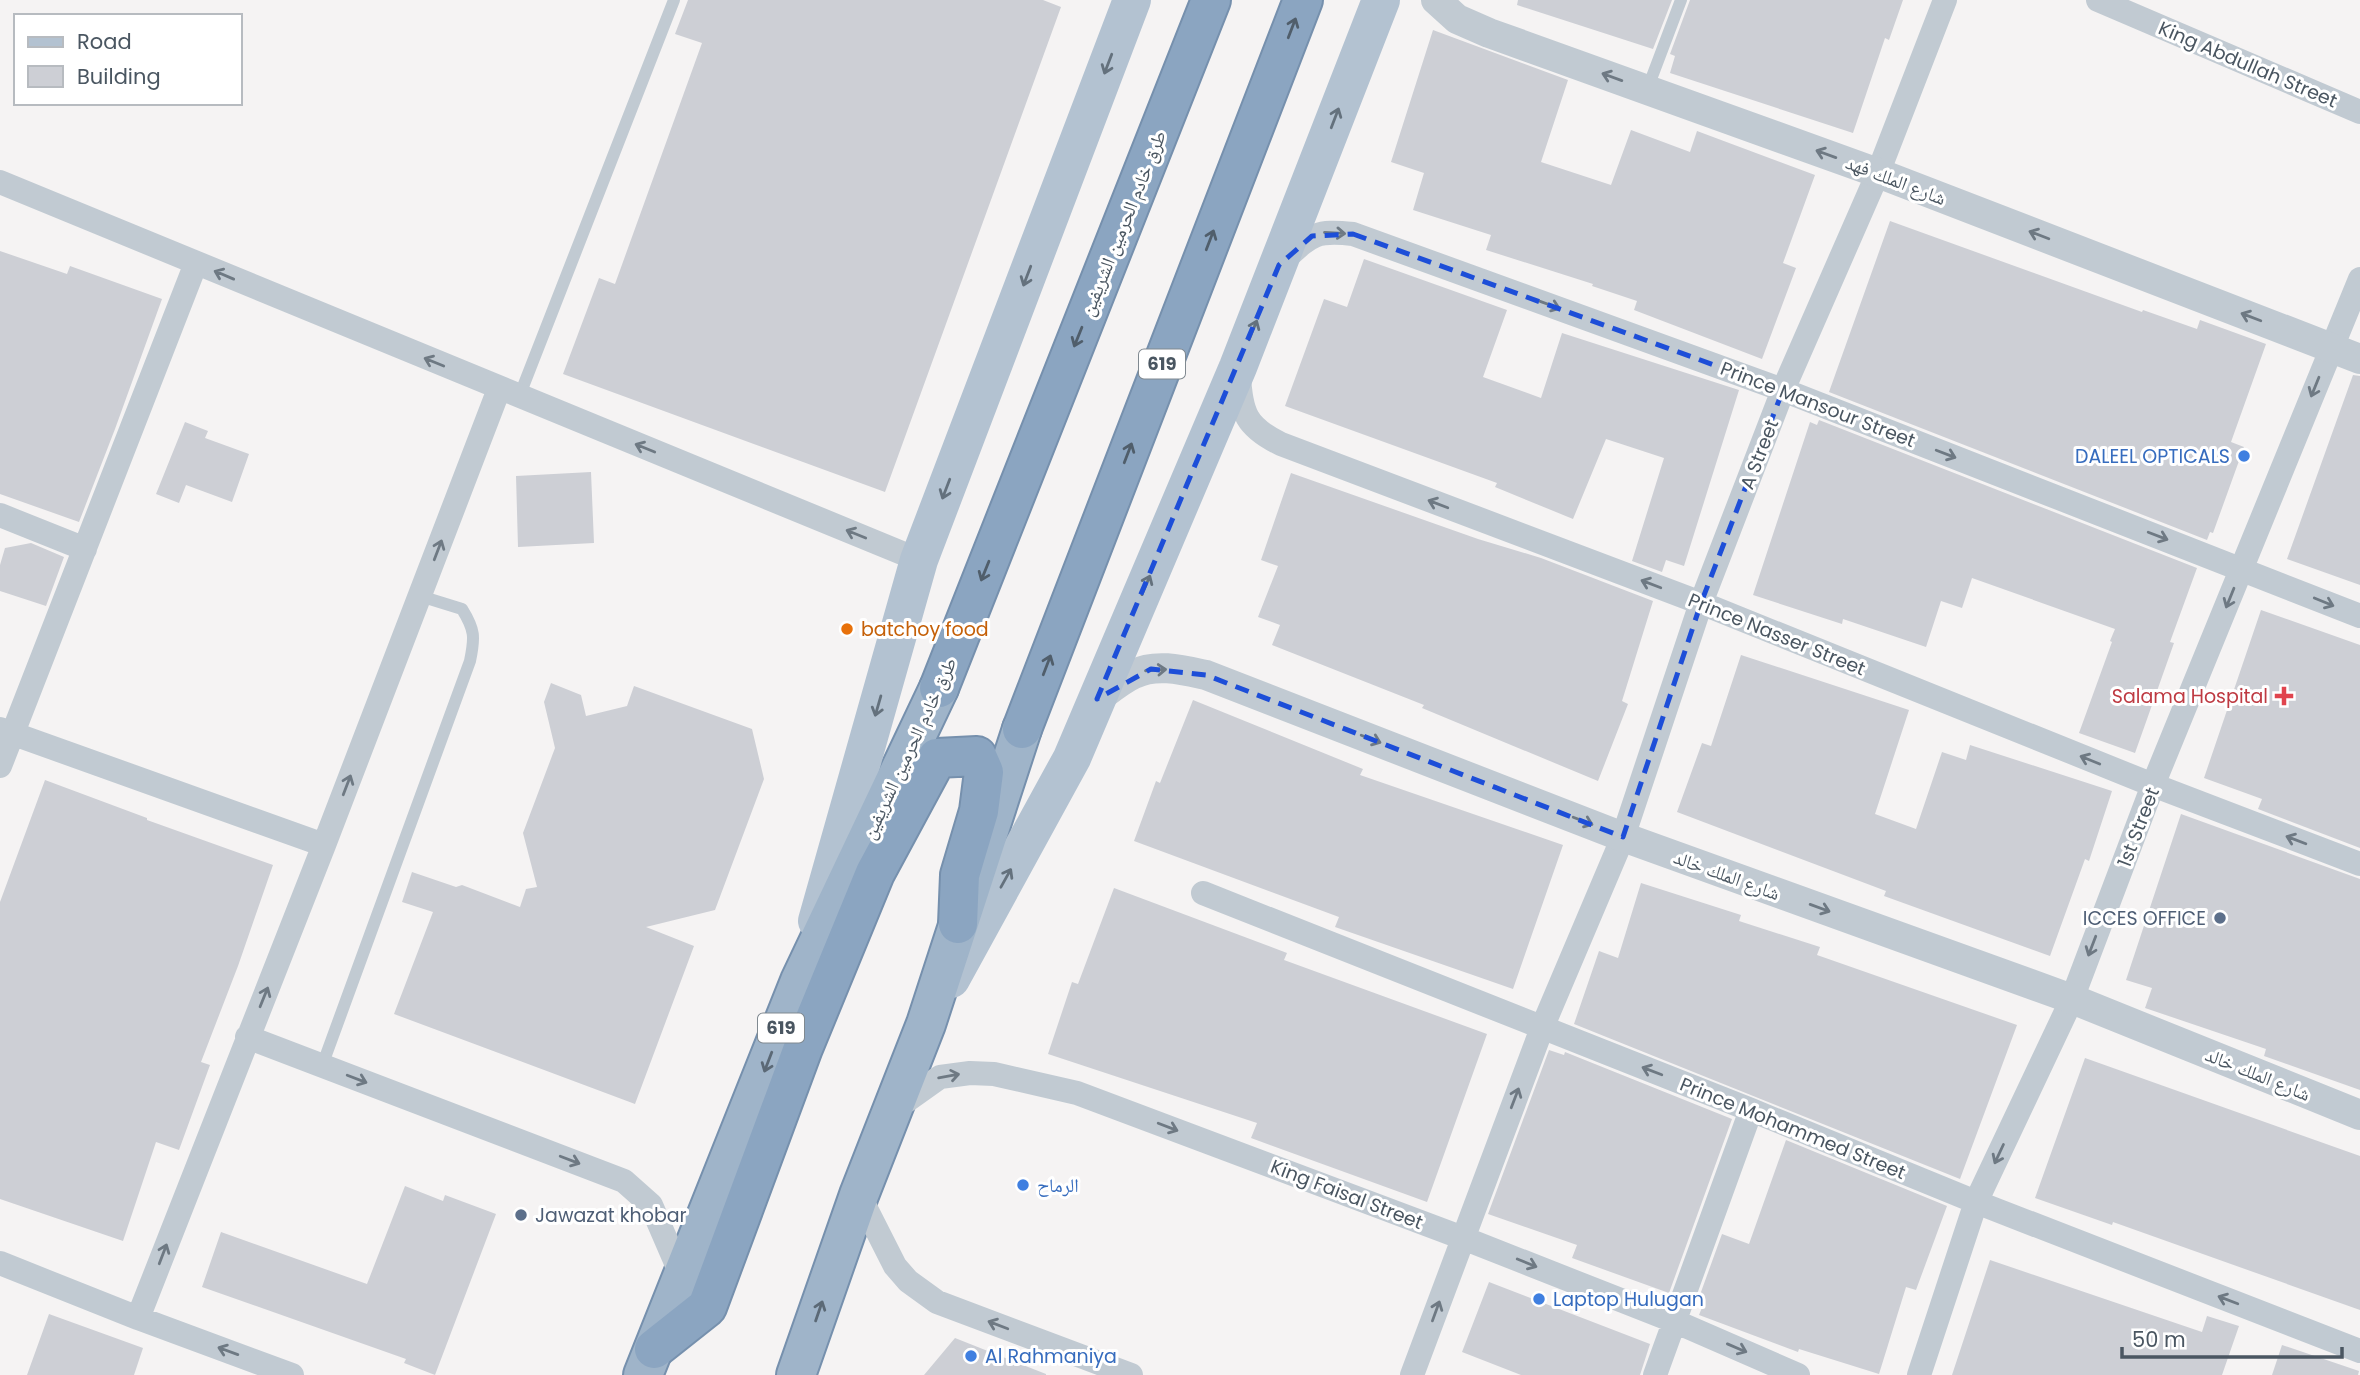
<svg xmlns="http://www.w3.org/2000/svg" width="2360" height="1375" font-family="Poppins,'Noto Naskh Arabic',sans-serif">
	<rect width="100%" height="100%" fill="#f5f3f3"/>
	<path fill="#cdcfd5" d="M688,0H1043L1061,7L885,492L563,374L599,278L615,284L702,43L675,34Z
		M1518,0H1672L1653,49L1517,5Z
		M1690,0H1903L1889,40L1885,38L1853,133L1670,73L1675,56L1670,54Z
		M1433,30L1568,80L1541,162L1611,185L1631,130L1690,152L1697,131L1815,175L1783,263L1796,268L1762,359L1634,310L1637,301L1592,286L1593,284L1486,250L1491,235L1413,210L1424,173L1391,162Z
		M1890,221L2142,312L2143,310L2197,329L2200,320L2266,344L2231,442L2244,447L2213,533L2210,532L2207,540L1829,392Z
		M0,251L67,274L70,266L162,299L115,429L79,522L0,494Z
		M1364,259L1507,310L1483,377L1541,398L1562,333L1739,390L1684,566L1666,560L1662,572L1632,561L1664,458L1606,439L1573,519L1495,487L1497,483L1285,406L1324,299L1347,307Z
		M2353,375L2360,376V585L2287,559Z
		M1819,420L2197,568L2170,642L2174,643L2135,753L2079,733L2112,642L2110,641L2115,629L1972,578L1962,608L1941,601L1926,647L1843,619L1842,624L1753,595L1810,422L1817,425Z
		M185,422L208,431L205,438L249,454L232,502L186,485L179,503L156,494Z
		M591,472L594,543L518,547L516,476Z
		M1291,473L1478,539L1541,558L1653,601L1622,701L1628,704L1598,781L1422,708L1424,705L1272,645L1280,625L1258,617L1278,566L1261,560Z
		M31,543L64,557L46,606L0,591V565L5,548Z
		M2261,610L2360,645V848L2258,809L2262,799L2204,778Z
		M1741,655L1909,710L1875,814L1916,829L1942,752L1966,760L1970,745L2112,791L2089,861L2085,859L2050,956L1884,896L1886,891L1677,812L1702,743L1711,746Z
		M551,683L581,695L586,716L627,706L634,686L752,729L764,779L715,910L646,927L694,946L635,1104L394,1014L433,912L402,902L412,872L456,887L462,885L520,907L526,889L537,887L523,833L555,748L544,702Z
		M1193,700L1363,769L1360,775L1563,845L1513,989L1335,927L1339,917L1134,841L1156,781L1160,783Z
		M45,780L147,818V820L273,865L238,966L201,1062L210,1065L179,1150L156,1142L123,1241L0,1199V902Z
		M2181,814L2360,879V1090L2264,1056L2266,1049L2145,1008L2152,988L2126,980Z
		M1641,883L1741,915L1739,921L1820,947L1817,955L2017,1025L1960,1179L1574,1024L1599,951L1618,958Z
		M1114,888L1287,953L1284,960L1487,1034L1427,1202L1251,1138L1257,1123L1048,1054L1072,982L1078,984Z
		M1549,1050L1564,1055L1565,1052L1732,1119L1669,1293L1572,1258L1577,1245L1488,1214Z
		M2085,1058L2360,1156V1310L2113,1222L2112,1225L2035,1198Z
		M1786,1140L1947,1206L1916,1290L1906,1287L1879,1374L1799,1349L1798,1352L1699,1315L1703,1305L1697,1303L1722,1234L1749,1244Z
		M405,1186L443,1201L445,1195L496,1214L435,1375L404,1363L406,1359L202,1287L221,1232L367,1284Z
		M1990,1260L2202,1332L2207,1316L2239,1326L2222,1375H1952Z
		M1489,1282L1650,1344L1640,1375H1521L1462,1352Z
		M49,1314L143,1348L134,1375H27Z
		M955,1338L1046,1374V1375H924Z
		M2282,1345L2359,1371L2358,1375H2272Z"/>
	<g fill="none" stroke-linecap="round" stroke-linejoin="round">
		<g stroke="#7690ad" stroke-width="42">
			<path id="trunk" d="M643,1375L800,981L939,688
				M796,1375L859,1195L926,1024L1022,729"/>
		</g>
		<g stroke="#7690ad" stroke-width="42">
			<path id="motorway" d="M939,688L1211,0
				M1022,729L1303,0
				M654,1349L707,1307L803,1048L875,873L937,758L977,756L984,772L979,811L960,875L958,924"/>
		</g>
		<path stroke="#c1cad2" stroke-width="12" d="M1647,90L1681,0
			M519,397L674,0
			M322,1066L470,661C475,637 475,630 462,609L420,596"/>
		<path stroke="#c1cad2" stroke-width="24" d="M2098,0L2360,112
			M0,182L919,560
			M1285,259C1312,234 1316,230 1353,234L1783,390L2360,616
			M1239,376C1241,413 1246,427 1281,444L1701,603L2153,785L2360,864
			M0,515L85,549
			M0,729L324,845
			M0,766L196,263
			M1203,893L1751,1110L1976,1202L2360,1351
			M247,1037L624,1181L651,1205L683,1279
			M895,1109L940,1077L970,1073L994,1074L1077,1093L1463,1238L1674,1321L1798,1375
			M859,1195L895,1266L908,1281L937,1302L1131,1375
			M0,1263L138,1318L292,1375
			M138,1318L324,845L499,389
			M1412,1375L1542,1028L1623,837L1701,603L1783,390L1878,173L1945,0
			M1655,1375L1751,1110
			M1919,1375L1976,1202L2072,999L2153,785L2360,279"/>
		<path stroke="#c1cad2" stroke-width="30" d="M1436,0L1457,19L1489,33L1878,173L2360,359
			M1097,699C1108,691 1121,680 1134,674C1156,663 1183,670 1206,675L1623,837L2072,999L2360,1115"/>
		<path stroke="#b3c2d1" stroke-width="38" d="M817,921L919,560L1132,0
			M951,979L1072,758L1238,367L1381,0"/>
		<use href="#trunk" stroke="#9fb4c9" stroke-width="38"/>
		<use href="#motorway" stroke="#8ba5c1" stroke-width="38"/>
	</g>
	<defs><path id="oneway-shaft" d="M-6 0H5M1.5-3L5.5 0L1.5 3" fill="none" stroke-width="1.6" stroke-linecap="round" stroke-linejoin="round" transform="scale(1.75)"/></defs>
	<g stroke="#505e6b">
		<use href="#oneway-shaft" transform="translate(1292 28) rotate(-69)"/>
		<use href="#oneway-shaft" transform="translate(1210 240) rotate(-69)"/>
		<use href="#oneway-shaft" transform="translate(1078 337) rotate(112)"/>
		<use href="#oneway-shaft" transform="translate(1128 453) rotate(-69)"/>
		<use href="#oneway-shaft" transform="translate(985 571) rotate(112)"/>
		<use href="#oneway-shaft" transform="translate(1047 665) rotate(-69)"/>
	</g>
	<g stroke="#64717d">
		<use href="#oneway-shaft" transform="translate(1108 64) rotate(111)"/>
		<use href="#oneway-shaft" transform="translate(1335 118) rotate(-69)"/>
		<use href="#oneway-shaft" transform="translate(1027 276) rotate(111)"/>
		<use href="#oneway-shaft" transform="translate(1253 330) rotate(-68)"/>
		<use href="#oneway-shaft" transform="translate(946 489) rotate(111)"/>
		<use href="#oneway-shaft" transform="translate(1146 585) rotate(-67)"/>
		<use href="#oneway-shaft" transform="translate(878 706) rotate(106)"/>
		<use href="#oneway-shaft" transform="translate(1006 878) rotate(-61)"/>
	</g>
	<g stroke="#6e7983">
		<use href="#oneway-shaft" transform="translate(1612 77) rotate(-160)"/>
		<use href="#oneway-shaft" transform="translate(1826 154) rotate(-160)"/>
		<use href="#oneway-shaft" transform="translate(1335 233) rotate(3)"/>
		<use href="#oneway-shaft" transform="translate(2039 235) rotate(-159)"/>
		<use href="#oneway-shaft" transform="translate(224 275) rotate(-157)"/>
		<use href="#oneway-shaft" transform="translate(1550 305) rotate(20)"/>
		<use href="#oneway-shaft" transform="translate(2251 317) rotate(-159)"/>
		<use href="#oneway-shaft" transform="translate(434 362) rotate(-158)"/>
		<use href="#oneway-shaft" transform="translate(2315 387) rotate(112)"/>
		<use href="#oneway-shaft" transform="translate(645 448) rotate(-158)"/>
		<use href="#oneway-shaft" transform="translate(1946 454) rotate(21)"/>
		<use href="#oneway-shaft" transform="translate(1438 504) rotate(-159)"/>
		<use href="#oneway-shaft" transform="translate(856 534) rotate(-158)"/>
		<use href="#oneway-shaft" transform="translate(2158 536) rotate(21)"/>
		<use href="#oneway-shaft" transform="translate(438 550) rotate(-69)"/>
		<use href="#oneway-shaft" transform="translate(1651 584) rotate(-159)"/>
		<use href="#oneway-shaft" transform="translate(2230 598) rotate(112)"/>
		<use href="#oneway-shaft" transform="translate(2324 602) rotate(22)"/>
		<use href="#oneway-shaft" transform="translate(1156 670) rotate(-4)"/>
		<use href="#oneway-shaft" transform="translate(1371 739) rotate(21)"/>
		<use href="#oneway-shaft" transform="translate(2090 760) rotate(-158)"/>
		<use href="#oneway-shaft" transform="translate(347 785) rotate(-69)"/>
		<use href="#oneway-shaft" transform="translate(1583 821) rotate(21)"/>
		<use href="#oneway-shaft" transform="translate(2296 840) rotate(-159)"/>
		<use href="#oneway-shaft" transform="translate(1820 908) rotate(20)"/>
		<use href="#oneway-shaft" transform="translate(2092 946) rotate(111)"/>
		<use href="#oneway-shaft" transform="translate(264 997) rotate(-68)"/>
		<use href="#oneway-shaft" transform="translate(1652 1071) rotate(-159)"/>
		<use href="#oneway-shaft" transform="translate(949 1076) rotate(-10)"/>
		<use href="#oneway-shaft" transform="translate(357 1079) rotate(21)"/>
		<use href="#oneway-shaft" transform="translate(1515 1098) rotate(-69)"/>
		<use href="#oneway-shaft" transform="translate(1168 1127) rotate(21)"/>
		<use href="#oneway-shaft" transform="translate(1999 1154) rotate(115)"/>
		<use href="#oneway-shaft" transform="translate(570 1160) rotate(21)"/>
		<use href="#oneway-shaft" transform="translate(163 1254) rotate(-69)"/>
		<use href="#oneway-shaft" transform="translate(1527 1263) rotate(22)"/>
		<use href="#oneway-shaft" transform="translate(2228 1300) rotate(-159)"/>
		<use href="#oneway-shaft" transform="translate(1436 1311) rotate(-70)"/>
		<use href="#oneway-shaft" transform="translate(998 1325) rotate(-159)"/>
		<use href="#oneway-shaft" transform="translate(1737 1348) rotate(23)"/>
		<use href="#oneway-shaft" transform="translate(228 1351) rotate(-160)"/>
	</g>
	<g stroke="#5b6976">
		<use href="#oneway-shaft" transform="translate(768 1062) rotate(111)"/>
		<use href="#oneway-shaft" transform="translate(819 1311) rotate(-71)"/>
	</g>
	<path fill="none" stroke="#1d4ed8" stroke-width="5" stroke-dasharray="14 9" stroke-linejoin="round" d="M1353,234L1783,390L1701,603L1623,837L1206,675L1151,669L1097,699L1279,265L1312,236Z"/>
	<g fill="#3f7fe0" stroke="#fff" stroke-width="2.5">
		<circle cx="2244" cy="456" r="7"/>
		<circle cx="1023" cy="1185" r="7"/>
		<circle cx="1539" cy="1299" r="7"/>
		<circle cx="971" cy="1356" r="7"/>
	</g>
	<circle fill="#e8710a" stroke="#fff" stroke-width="2.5" cx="847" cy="629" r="7"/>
	<path fill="#e0444e" stroke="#fff" stroke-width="2.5" d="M2280.5 685.5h7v7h7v7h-7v7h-7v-7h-7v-7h7z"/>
	<g fill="#5c6f8a" stroke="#fff" stroke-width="2.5">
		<circle cx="2220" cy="918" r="7"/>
		<circle cx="521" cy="1215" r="7"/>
	</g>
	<g text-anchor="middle" stroke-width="6" stroke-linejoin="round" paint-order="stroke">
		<g fill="#fff" stroke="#808990" stroke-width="2">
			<rect x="1139" y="349.5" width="46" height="29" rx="5"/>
			<rect x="758" y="1013.5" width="46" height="29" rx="5"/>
		</g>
		<g font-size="18" font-weight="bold" fill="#4a5661">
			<text x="1162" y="370">619</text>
			<text x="781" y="1034">619</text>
		</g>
		<g font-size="19" fill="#4a5661" stroke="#fff">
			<text transform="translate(2248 64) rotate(23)" y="7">King Abdullah Street</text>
			<text transform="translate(1896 180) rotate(21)" y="7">شارع الملك فهد</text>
			<text transform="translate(1123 223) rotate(-68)" y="7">طرق خادم الحرمين الشريفين</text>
			<text transform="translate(1818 404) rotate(21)" y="7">Prince Mansour Street</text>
			<text transform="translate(1759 454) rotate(-69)" y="7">A Street</text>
			<text transform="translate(1777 634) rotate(22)" y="7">Prince Nasser Street</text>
			<text transform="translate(909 748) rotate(-65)" y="7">طرق خادم الحرمين الشريفين</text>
			<text transform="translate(2138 827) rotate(-69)" y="7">1st Street</text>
			<text transform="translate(1727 875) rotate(20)" y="7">شارع الملك خالد</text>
			<text transform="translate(2258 1074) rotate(22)" y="7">شارع الملك خالد</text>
			<text transform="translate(1793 1128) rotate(22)" y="7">Prince Mohammed Street</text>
			<text transform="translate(1347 1194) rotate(21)" y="7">King Faisal Street</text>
		</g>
		<g font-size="19" fill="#366cbe" stroke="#fff" text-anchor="start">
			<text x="2230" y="463" text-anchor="end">DALEEL OPTICALS</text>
			<text x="1037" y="1192">الرماح</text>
			<text x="1553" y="1306">Laptop Hulugan</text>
			<text x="985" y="1363">Al Rahmaniya</text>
		</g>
		<g font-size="19" fill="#c56008" stroke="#fff" text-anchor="start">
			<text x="861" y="636">batchoy food</text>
		</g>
		<g font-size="19" fill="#be3a42" stroke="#fff" text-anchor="end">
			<text x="2268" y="703">Salama Hospital</text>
		</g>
		<g font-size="19" fill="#4e5e75" stroke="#fff" text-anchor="end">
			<text x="2206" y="925">ICCES OFFICE</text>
			<text x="535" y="1222" text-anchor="start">Jawazat khobar</text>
		</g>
	</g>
	<rect x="14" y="14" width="228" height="91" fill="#ffffff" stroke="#b7bbc0" stroke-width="2"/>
	<rect x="28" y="37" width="35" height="10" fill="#b3c2d1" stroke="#b7bbc0" stroke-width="2"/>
	<text x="77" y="49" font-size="21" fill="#4a5661">Road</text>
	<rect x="28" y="66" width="35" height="21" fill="#cdcfd5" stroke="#b7bbc0" stroke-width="2"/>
	<text x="77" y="84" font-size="21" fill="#4a5661">Building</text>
	<path d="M2122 1347v10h220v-10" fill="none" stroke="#4a5661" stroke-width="3.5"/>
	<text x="2132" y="1347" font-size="21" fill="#4a5661" stroke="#ffffff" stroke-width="5" paint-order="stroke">50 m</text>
</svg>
